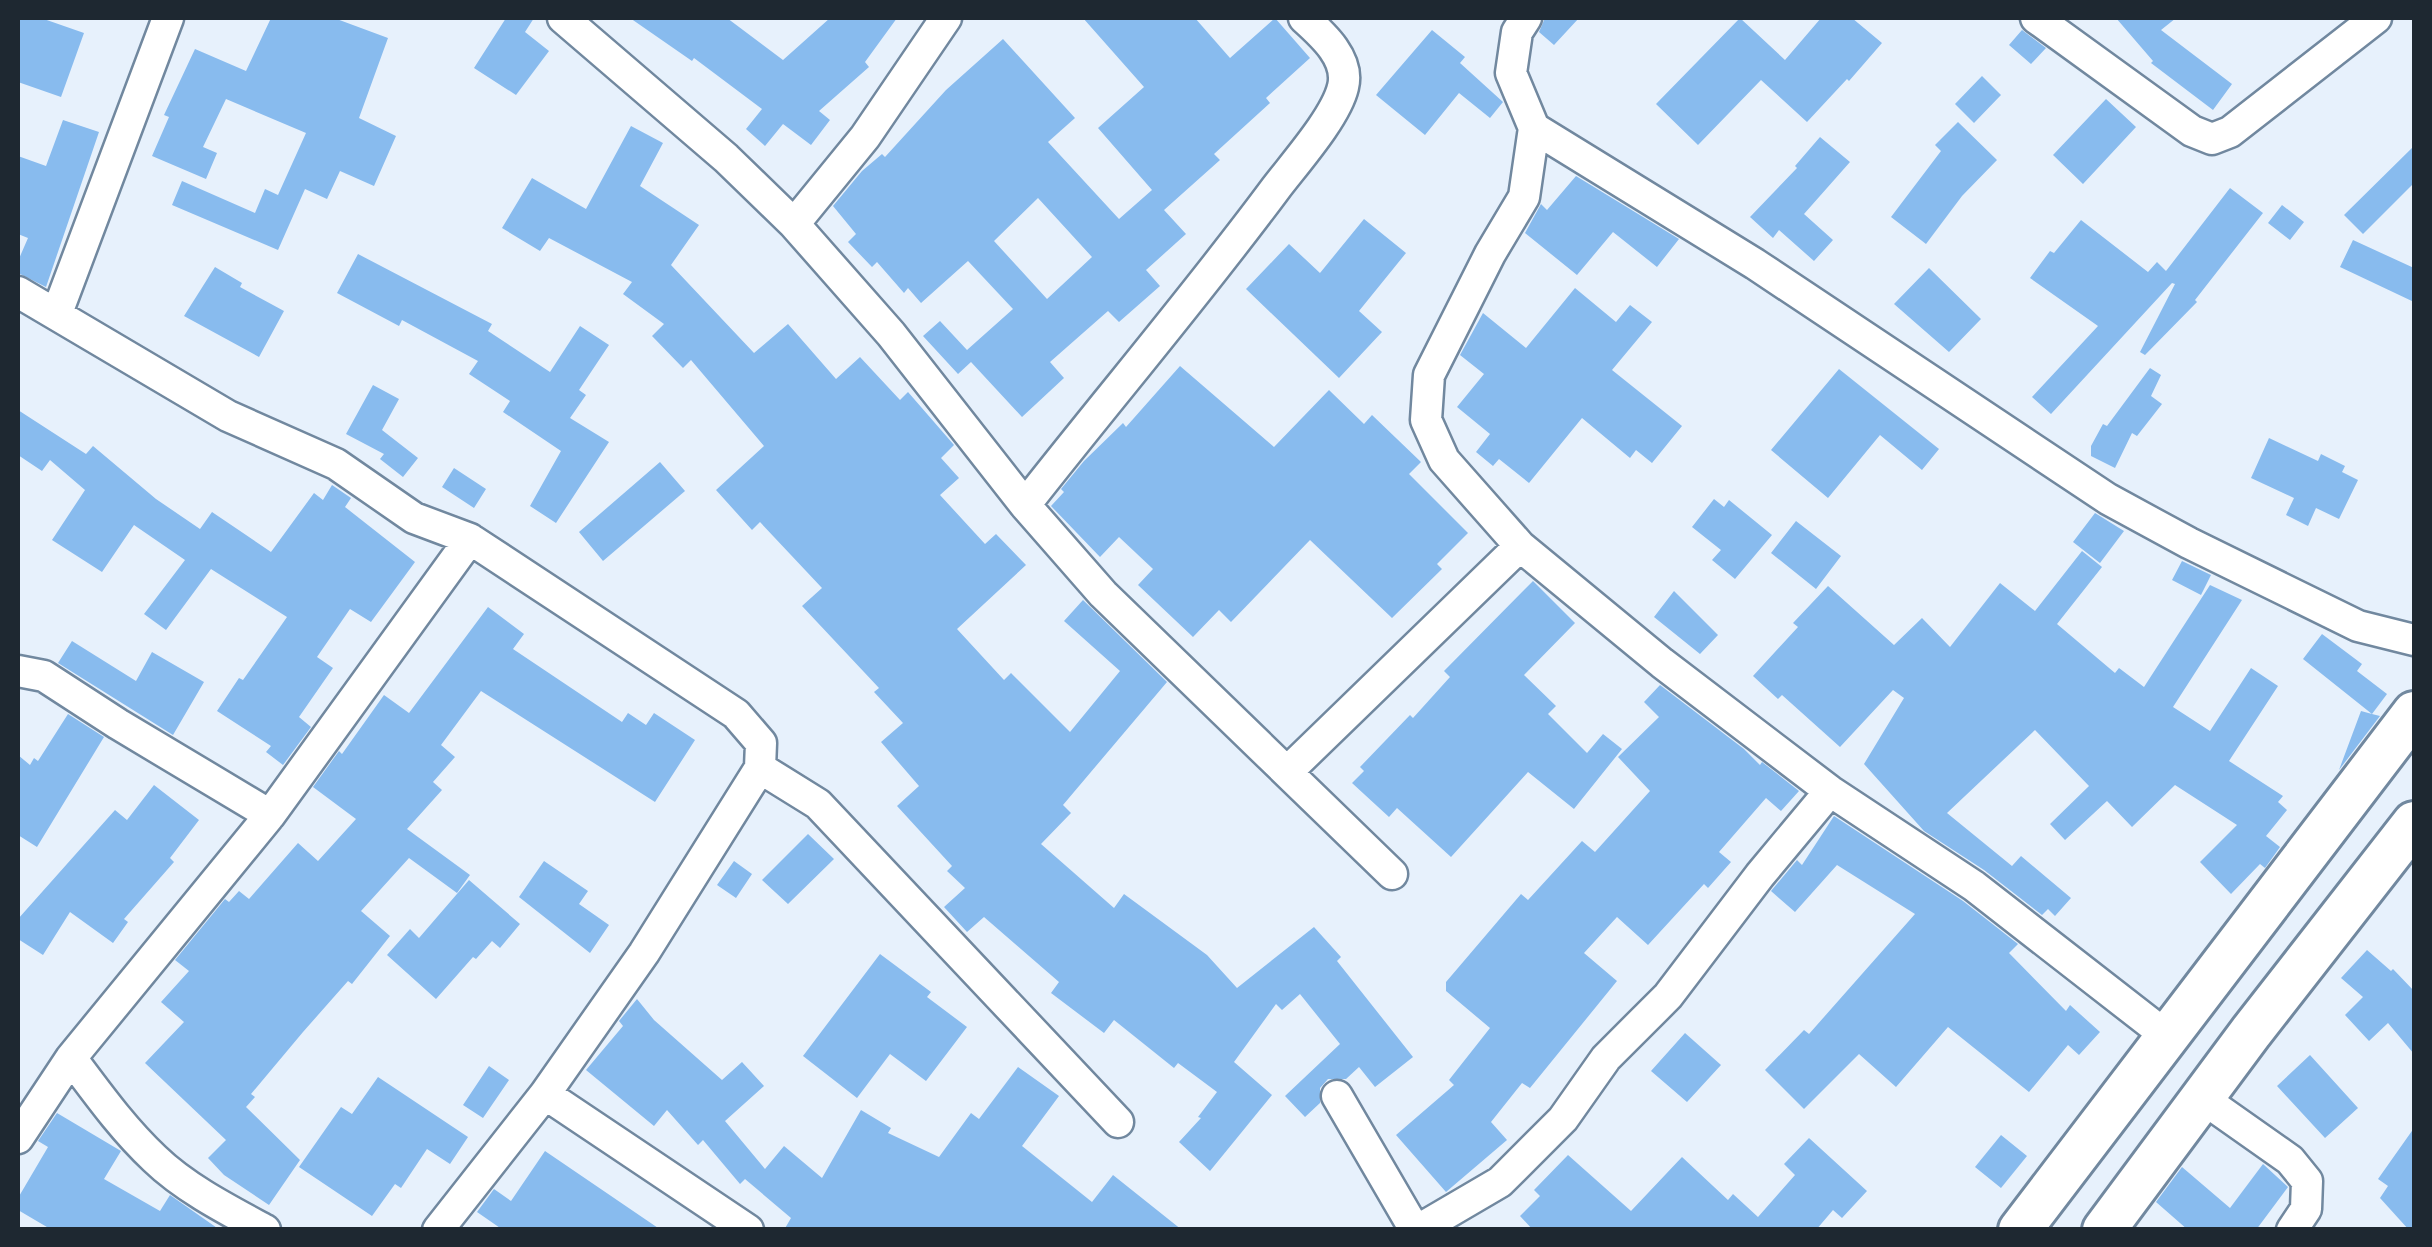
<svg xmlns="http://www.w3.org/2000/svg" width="2432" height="1247" font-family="Overpass,sans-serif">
	<rect width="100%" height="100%" fill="#e7f1fc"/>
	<path fill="#8be" fill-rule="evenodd" d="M18,18H41L84,33L61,97L18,82Z
		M271,18H334L388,38L359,118L396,136L374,186L340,171L327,199L305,189L278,250L172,205L182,181L255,213L265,189L278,195L306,133L226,99L203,147L217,153L206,179L152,156L169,117L164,115L195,49L246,71Z
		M506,18H534L525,32L549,51L516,95L474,68Z
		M630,18H727L783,60L830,18H897L865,62L869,67L819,111L830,120L811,145L783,124L765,146L746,129L762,109L694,58L692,61Z
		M1083,18H1195L1230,58L1275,18L1310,58L1266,98L1270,103L1214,154L1220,160L1164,210L1186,234L1146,270L1160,286L1119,322L1108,311L1050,362L1064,378L1022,417L971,362L958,374L923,336L940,321L967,350L1013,309L968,261L921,303L908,288L904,293L877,262L872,267L848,242L856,234L833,206L862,171L882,154L885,157L946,90L1003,39L1075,118L1048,142L1119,219L1152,190L1098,128L1144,87ZM1038,198L1092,257L1047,299L994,241Z
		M1545,18H1579L1554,45L1539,32Z
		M1740,18L1785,60L1821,18H1852L1882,43L1849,81L1847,79L1807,122L1761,80L1698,145L1656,104Z
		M2116,18H2176L2161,30L2232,84L2213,110L2151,63L2153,61Z
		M1432,30L1465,57L1460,63L1503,102L1490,118L1459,93L1425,135L1376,95Z
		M2022,30L2046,48L2031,64L2009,45Z
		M1982,76L2001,95L1974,123L1955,104Z
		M2106,99L2136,127L2083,184L2053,155Z
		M63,120L99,132L46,287L18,273V261L28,238L18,234V156L46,166Z
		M1958,122L1997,160L1962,196L1926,244L1891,217L1941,151L1935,145Z
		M631,126L663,143L640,186L699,225L671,265L754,353L788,324L836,379L860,357L900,400L908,392L954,445L941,458L959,478L940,495L985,544L996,534L1026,565L957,629L1004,680L1011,673L1070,732L1120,671L1064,621L1083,600L1167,682L1063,805L1071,813L1041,844L1114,908L1124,894L1207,955L1237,988L1314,927L1341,957L1337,961L1413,1057L1375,1087L1359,1067L1346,1079H1328L1320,1088V1103L1305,1117L1285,1096L1340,1044L1300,994L1282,1010L1276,1004L1234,1062L1272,1095L1210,1171L1179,1142L1201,1118L1198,1117L1217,1092L1178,1063L1174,1068L1114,1020L1104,1033L1051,993L1059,982L984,917L967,932L944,907L965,888L947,871L952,866L897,806L919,786L881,742L903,723L874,692L879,688L802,606L822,588L760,522L752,530L716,490L764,446L691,360L683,368L652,336L664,324L623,294L632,282L549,238L540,251L502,228L532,178L586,209Z
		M1820,137L1850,162L1804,214L1833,240L1814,261L1779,230L1773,238L1750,217L1797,168L1795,166Z
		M2414,146V183L2363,234L2344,215Z
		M1576,176L1679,239L1657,267L1613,232L1577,275L1525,233L1541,204L1547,210Z
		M2230,188L2263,213L2195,300L2197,302L2145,355L2140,352L2175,284L2172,283L2051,414L2032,397L2098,326L2030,278L2050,251L2054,253L2081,220L2148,272L2157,262L2166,271Z
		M2282,205L2304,222L2290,240L2268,223Z
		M1364,219L1406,253L1359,311L1382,332L1339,378L1246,289L1289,244L1320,273Z
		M2353,240L2414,268V302L2340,267Z
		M358,254L492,324L488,331L550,372L580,326L609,345L579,390L586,395L570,418L609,442L556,523L530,506L561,451L503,412L510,401L469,374L478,361L402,320L399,326L337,293Z
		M215,267L242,283L240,287L284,311L259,357L184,316Z
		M1929,268L1981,319L1949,352L1894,304Z
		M1575,288L1616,322L1630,305L1652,322L1612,370L1682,426L1652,463L1636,450L1630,458L1582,418L1529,483L1499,459L1493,466L1476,452L1490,434L1457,407L1484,374L1460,355L1483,313L1526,348Z
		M1180,366L1274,447L1329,390L1364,424L1372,415L1421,462L1409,474L1468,533L1437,564L1442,569L1392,618L1310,540L1231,622L1219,610L1193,637L1138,585L1153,569L1119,537L1100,557L1051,506L1064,492L1061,489L1084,461L1123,423L1126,427Z
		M2150,368L2161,375L2151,396L2162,404L2137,436L2132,433L2115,468L2091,456V446L2103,424L2107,426Z
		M1839,369L1939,449L1922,470L1880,435L1828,498L1771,450Z
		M373,385L399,399L382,430L418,458L403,477L380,459L384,454L346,434Z
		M18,410L86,454L93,446L156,499L200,529L212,512L271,552L314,493L323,500L332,485L351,498L345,507L415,562L371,622L350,609L317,657L333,668L299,717L311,727L283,765L266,752L271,746L217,711L239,678L243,680L287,617L211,569L166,630L144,614L185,560L134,525L102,572L52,540L85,490L50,460L42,471L18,455Z
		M2269,438L2318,461L2321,454L2345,466L2342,472L2358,480L2339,519L2316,508L2308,526L2286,515L2294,498L2251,478Z
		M660,462L685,491L603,561L579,532Z
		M454,468L486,489L474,508L442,487Z
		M1714,499L1724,507L1729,500L1772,535L1735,579L1712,560L1721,550L1692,527Z
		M2095,513L2124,531L2100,563L2073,542Z
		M1796,521L1841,556L1816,589L1771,553Z
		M2082,551L2102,567L2057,624L2115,673L2119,668L2144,687L2210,585L2242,600L2173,707L2210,731L2251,668L2278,686L2229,761L2283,796L2278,802L2287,810L2266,836L2280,847L2265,868L2260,864L2231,894L2200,862L2237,825L2175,785L2132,827L2107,801L2065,840L2050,824L2089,786L2035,730L1947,813L2012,866L2021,856L2071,898L2055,916L2048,909L2042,915L1984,870L1924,831L1864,764L1904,698L1893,690L1840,747L1782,695L1778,699L1753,676L1798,627L1793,623L1828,586L1894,645L1922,618L1950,647L2000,583L2035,611Z
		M2182,561L2211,575L2201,595L2172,580Z
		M1533,581L1575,623L1524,675L1556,706L1548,714L1587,753L1603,734L1622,749L1574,809L1528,772L1451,857L1397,808L1389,817L1352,783L1364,771L1360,767L1410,715L1413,718L1450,677L1444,671Z
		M1674,591L1718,635L1700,654L1654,617Z
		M488,607L524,634L513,649L622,722L628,713L646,725L654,713L695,740L655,802L481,691L441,745L455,757L433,782L442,790L407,829L470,875L457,893L409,858L361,911L390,936L352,984L348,981L303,1032L251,1094L255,1097L246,1107L300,1160L269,1205L224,1175L208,1158L226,1140L145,1063L184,1022L161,1002L189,971L175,960L225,899L229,902L239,891L249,899L298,843L318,861L356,819L313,787L339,751L342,754L384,695L409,713Z
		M2322,634L2362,664L2357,671L2387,694L2372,714L2380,716L2339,770L2361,711L2372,714L2303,659Z
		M72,641L136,681L152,652L204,682L173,735L58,663Z
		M1660,685L1744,749L1760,765L1762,762L1799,791L1781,811L1766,798L1719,852L1731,862L1708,888L1704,884L1648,945L1617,917L1584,953L1617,981L1530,1088L1522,1083L1491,1122L1507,1140L1446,1192L1396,1135L1454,1085L1449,1080L1490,1028L1446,991V982L1521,894L1528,900L1582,841L1595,852L1650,791L1618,757L1659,717L1644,702Z
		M68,714L104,737L37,847L18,835V755L30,765L34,758L38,761Z
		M154,785L199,820L170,858L174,862L124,919L128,922L113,943L70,912L43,955L18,939V919L115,810L127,820Z
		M1834,816L1963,901L2018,944L2009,953L2066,1011L2070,1005L2100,1032L2079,1055L2068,1045L2029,1092L1948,1027L1896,1087L1859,1054L1804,1109L1765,1070L1804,1030L1809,1034L1915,914L1837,865L1795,912L1771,891L1797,860L1802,865Z
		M808,834L834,859L788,904L762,880Z
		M544,861L588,891L579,904L609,925L590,953L519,897Z
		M734,861L752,874L736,898L717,885Z
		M469,880L520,924L500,948L492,941L476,959L473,957L436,999L387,955L410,929L419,938Z
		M2367,950L2391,971L2393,969L2414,991V1054L2388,1023L2369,1041L2345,1015L2363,997L2341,978Z
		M880,954L931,992L927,997L967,1027L926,1081L890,1054L857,1098L803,1056Z
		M637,999L654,1020L722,1080L742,1062L764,1086L725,1121L765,1169L784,1146L822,1178L861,1110L891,1128L888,1133L939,1157L971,1113L979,1119L1018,1067L1059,1096L1022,1146L1092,1202L1113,1175L1182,1230H784L791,1218L745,1179L740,1184L703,1140L698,1145L667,1110L654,1126L586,1070L623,1026L619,1021Z
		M1685,1033L1721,1065L1687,1102L1651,1071Z
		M2310,1055L2358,1108L2325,1138L2277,1086Z
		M489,1066L509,1080L483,1118L463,1105Z
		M378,1077L468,1137L450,1164L427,1149L401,1188L395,1184L372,1216L299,1167L341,1107L352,1114Z
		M57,1113L121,1151L104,1179L160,1211L170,1195L220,1230H52L18,1210V1198L48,1147L38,1141Z
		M2414,1128V1230H2409L2380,1198L2388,1186L2378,1179Z
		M2001,1135L2027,1156L2001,1188L1975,1167Z
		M1809,1138L1867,1191L1842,1218L1833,1210L1816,1230H1533L1520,1216L1540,1196L1534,1190L1568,1155L1631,1211L1682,1157L1728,1200L1733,1194L1758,1217L1795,1175L1784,1164Z
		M545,1151L661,1230H503L477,1212L494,1189L511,1201Z
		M2263,1164L2288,1187L2256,1230H2188L2156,1202L2182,1167L2230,1208Z"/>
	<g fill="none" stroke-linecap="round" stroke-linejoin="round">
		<g stroke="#71889f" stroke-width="35">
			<path id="street" d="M563,18L726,158L794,224L891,334L1025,505L1103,594L1392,874
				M1526,18L1517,32L1511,73L1534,128L1524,197L1490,254L1429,375L1426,420L1444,460L1520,546L1662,663L1830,791L1974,886L2168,1037
				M2036,18L2192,131L2212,139L2230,132L2376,18
				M1534,128L1755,264L2108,499L2189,543L2358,626L2414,640
				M794,224L865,137L946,18
				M18,292L228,416L336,464L414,518L470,539L736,714L761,743L760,768L644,953L545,1094L438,1230
				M57,313L168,18
				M1025,505C1108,399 1196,296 1276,188C1295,163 1336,117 1343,87C1350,59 1323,35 1304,18
				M18,671L44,676L118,724L270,815
				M760,768L818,804L1118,1122
				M1287,772L1520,546
				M71,1058C98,1094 123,1129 155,1159C185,1188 228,1210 265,1230
				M545,1094L748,1230
				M1337,1096L1415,1230
				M2202,1098L2290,1160L2307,1181L2306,1209L2292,1230
				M18,1138L71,1058L270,815L470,539
				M1418,1230L1500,1182L1563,1119L1606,1058L1668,996L1760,875L1830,791"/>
		</g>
		<g stroke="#71889f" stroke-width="48">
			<path id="secondary" d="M2020,1230L2414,713
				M2104,1230L2251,1032L2414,823"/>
		</g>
		<use href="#street" stroke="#fff" stroke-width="30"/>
		<use href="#secondary" stroke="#fff" stroke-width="42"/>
	</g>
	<rect width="2432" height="1247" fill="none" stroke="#1e2831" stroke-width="40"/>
</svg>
